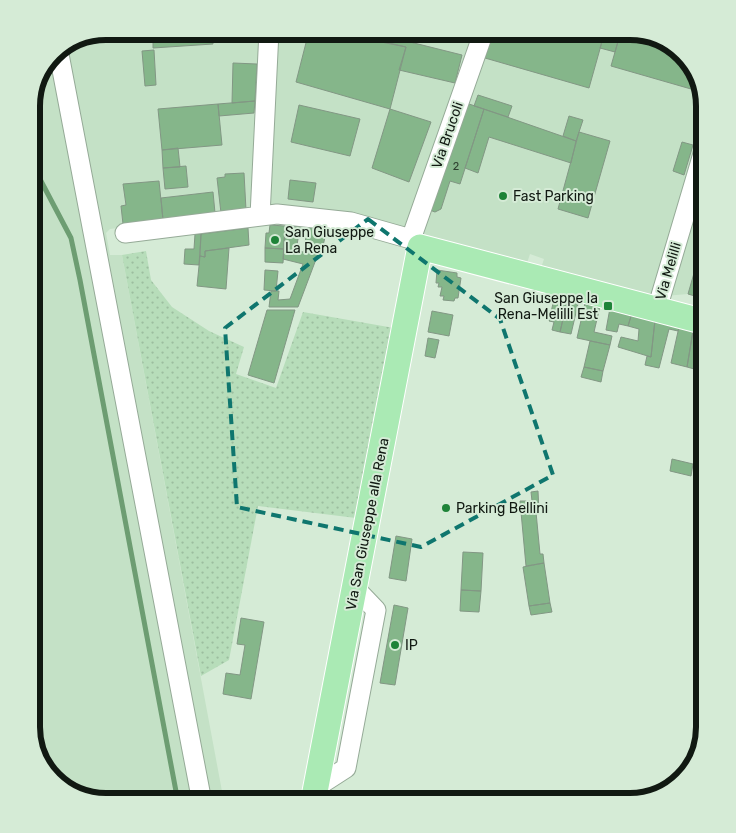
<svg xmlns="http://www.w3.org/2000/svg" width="736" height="833" font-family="Rubik,sans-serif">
	<defs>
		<pattern id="green-dots" width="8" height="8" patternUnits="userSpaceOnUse" patternTransform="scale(1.25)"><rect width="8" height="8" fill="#b7ddba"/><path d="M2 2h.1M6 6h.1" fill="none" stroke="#9cbd9f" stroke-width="1.8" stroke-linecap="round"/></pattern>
	</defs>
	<rect width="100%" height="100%" fill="#d5ebd6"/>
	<path fill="#c4e1c6" d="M106,31H635L667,41L690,61L705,105V299L688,294L641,298L541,268L544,259L530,254L527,263L387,224L273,207L110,229L106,233L110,255H122L224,802H105L72,794L46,772L31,728V100L56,50Z"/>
	<path fill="url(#green-dots)" d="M146,251L151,280L172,307L209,331L244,347L236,374L276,388L303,312L394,328L356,518L258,506L229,660L201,676L122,255Z"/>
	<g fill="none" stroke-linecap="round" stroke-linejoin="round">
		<path stroke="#6d9d72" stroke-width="5" d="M31,162L71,238L80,280L178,802"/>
	</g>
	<path fill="#85b68a" stroke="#829784" d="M212,31L213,44L153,48V35Z
		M309,31H339L406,47L390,109L296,82Z
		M398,31L403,33L402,40L367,32Z
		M494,31H605L589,88L485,58Z
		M605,31H621L615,52L600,48Z
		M621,31H635L667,41L690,61L695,75L691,89L611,66Z
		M378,34L462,55L455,83L399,70L406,47L376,41Z
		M251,35V41L239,42V36Z
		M154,50L156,85L145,86L142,51Z
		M233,63L257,64L255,101L232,103Z
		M478,95L512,106L508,117L474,106Z
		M255,101L254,113L219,116L218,104Z
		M466,103L484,109L460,184L450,181L441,209L435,212L427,209Z
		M218,104L222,145L162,150L158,109Z
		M299,105L360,119L350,156L291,142Z
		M390,109L431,122L409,182L372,168Z
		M484,109L576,141L571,163L489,137L478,173L465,168Z
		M569,116L583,120L576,141L563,136Z
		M579,132L610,141L588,218L558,209Z
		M682,142L693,145L684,175L673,171Z
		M178,148L180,167L163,168L162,150Z
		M186,166L188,187L165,189L163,168Z
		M244,173L246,210L221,213L217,178L225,177V174Z
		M290,180L316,183L313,202L288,199Z
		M159,181L163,220L123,224L121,206L126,205L123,184Z
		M213,192L215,213L163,220L161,198Z
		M270,225L285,226L284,249L265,248L266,233H269Z
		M285,226L300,227L296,251L318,254L298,307H269L271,291H279L278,300L290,299L303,264L283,259Z
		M307,227L327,228L321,255L304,252Z
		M248,228L249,245L205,251V257L200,256L201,234Z
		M195,234H201L199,265L184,264L185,249H194Z
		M705,235V299L688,294Z
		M229,248L226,289L197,286L200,256L205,257V251Z
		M265,248L284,249L283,263L265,262Z
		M265,270L278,271L276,291L264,290Z
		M437,270L457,273V277L461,278L458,298H455L454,301L443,300L444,296H440L442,287H438L439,283H436Z
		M554,299L567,302L560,332L552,330L554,322L549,321Z
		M567,302L578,304L571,334L560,332Z
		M585,303L600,306L594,332L612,336L610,345L577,338Z
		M610,308L632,313L628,326L619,324L617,332L606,330Z
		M267,310H295L274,383L248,375Z
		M432,311L453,315L449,336L428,332Z
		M632,313L655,320L651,357L618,347L621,337L638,341L639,329L628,326Z
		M655,320L679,327L678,331L669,329L659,368L645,365L647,356L651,357Z
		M679,327L693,331L687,367L671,363Z
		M693,331L705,335V372L687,367Z
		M428,338L439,340L435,358L425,356Z
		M590,341L610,345L603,371L584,367Z
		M584,367L603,371L601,382L581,377Z
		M704,444H705V472L697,470Z
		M672,459L693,464L691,476L670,471Z
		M538,491L539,512H536L540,554H543L544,563L526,566L520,501H532L531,492Z
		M396,536L412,539L406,581L389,578Z
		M463,552L483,553L481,591L461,590Z
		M544,563L550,603L529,606L523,567Z
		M461,590L481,591L479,612L460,611Z
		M550,603L552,612L531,615L529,606Z
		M394,605L408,608L395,685L380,683Z
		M241,618L264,622L251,699L223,694L226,673L240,675L245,645L237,644Z"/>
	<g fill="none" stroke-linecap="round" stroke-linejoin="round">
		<g stroke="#95aa97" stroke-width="21">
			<path id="minor" d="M58,49L202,802
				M260,216L269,31
				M125,233L277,214L351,222L411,239L420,247
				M411,239L484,31
				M657,309L705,147
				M315,788L346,768L376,610L354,587"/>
		</g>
		<g stroke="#fff" stroke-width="27">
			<path id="major" d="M313,802L420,247L705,322"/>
		</g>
		<use href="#minor" stroke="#fff" stroke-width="19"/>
		<use href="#major" stroke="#aaeab4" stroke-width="25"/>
	</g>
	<path fill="none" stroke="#0f766e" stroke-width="4" stroke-dasharray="10 6" stroke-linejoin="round" d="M368,219L500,319L553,475L421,547L237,507L225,328Z"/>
	<g fill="#1e8338" stroke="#d5ebd6" stroke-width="2">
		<circle cx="503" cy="196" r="5"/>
		<circle cx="275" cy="240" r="5"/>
		<rect x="603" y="301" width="10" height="10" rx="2.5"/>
		<circle cx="446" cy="508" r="5"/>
		<circle cx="395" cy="645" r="5"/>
	</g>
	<g text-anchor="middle" stroke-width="4" stroke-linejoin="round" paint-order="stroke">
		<g font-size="11" fill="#2e4030">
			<text x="456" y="170">2</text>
		</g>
		<g font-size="14" fill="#111912" stroke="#d5ebd6">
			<text transform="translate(447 135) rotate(-71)" y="5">Via Brucoli</text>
			<text transform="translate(668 271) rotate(-74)" y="5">Via Melilli</text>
			<text transform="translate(367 524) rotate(-79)" y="5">Via San Giuseppe alla Rena</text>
		</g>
		<g font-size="14" fill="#111912" stroke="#d5ebd6" text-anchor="start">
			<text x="513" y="201">Fast Parking</text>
			<text x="285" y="237">San Giuseppe<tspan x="285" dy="16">La Rena</tspan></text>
			<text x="598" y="303" text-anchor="end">San Giuseppe la<tspan x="598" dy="16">Rena-Melilli Est</tspan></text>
			<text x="456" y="513">Parking Bellini</text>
			<text x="405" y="650">IP</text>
		</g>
	</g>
	<path d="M0 0H736V833H0ZM106 40H630A66 66 0 0 1 696 106V727A66 66 0 0 1 630 793H106A66 66 0 0 1 40 727V106A66 66 0 0 1 106 40Z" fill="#d5ebd6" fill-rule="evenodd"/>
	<path fill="none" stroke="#111912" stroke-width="6" d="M106 40H630A66 66 0 0 1 696 106V727A66 66 0 0 1 630 793H106A66 66 0 0 1 40 727V106A66 66 0 0 1 106 40Z"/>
</svg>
